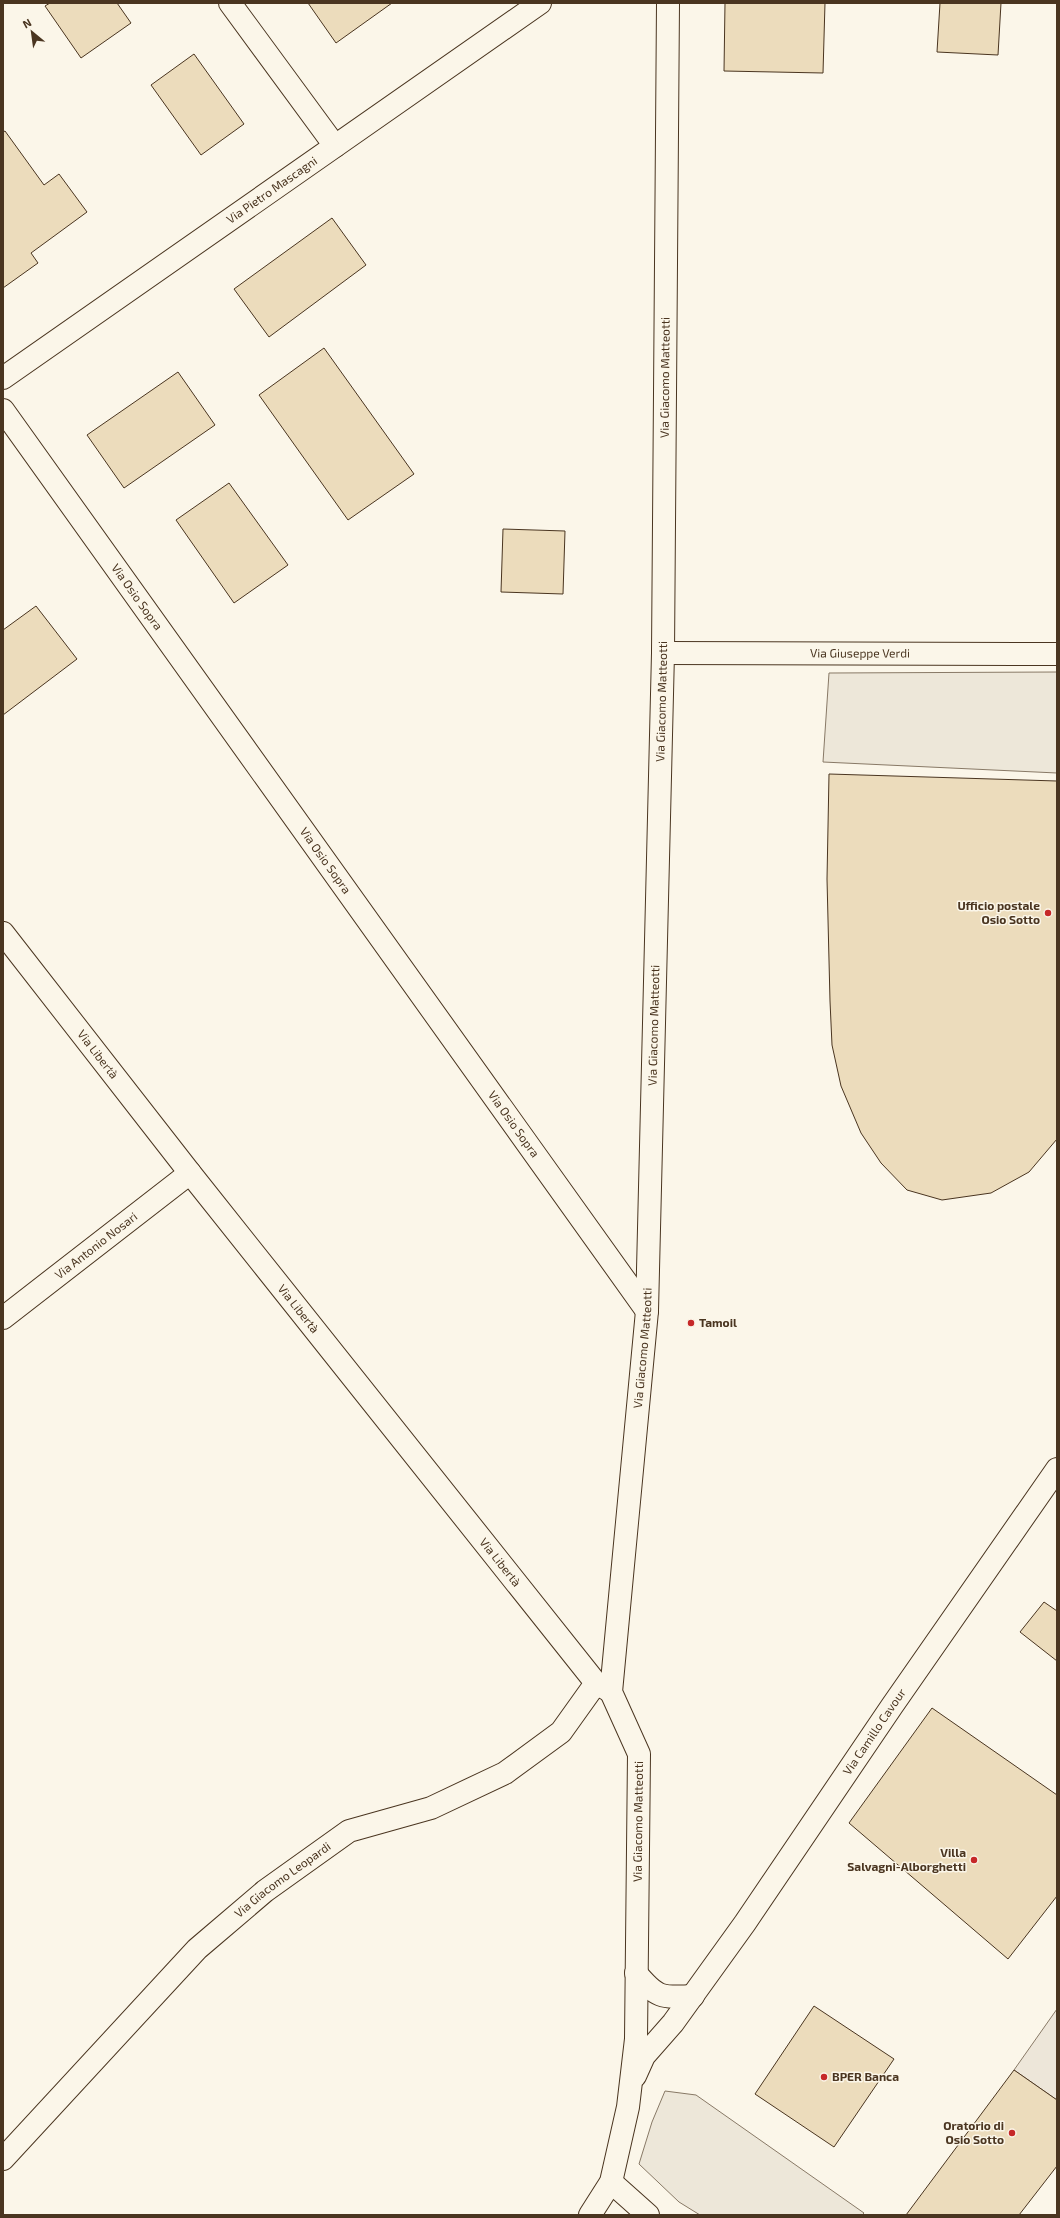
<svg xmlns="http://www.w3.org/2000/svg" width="1060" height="2218" font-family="'Exo 2',sans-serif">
	<rect width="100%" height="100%" fill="#fbf6e9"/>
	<path fill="#ede6d9" stroke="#887966" d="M1057,2009V2100L1014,2070Z"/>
	<path fill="#ede7d9" stroke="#887966" d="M1057,672V773L823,762L829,673Z
		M665,2091L696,2095L864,2213L862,2215H700L679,2202L639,2164L652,2122Z"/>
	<path fill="#ecdcbc" stroke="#4a3520" d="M50,3H117L131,23L81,58L45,6Z
		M308,3H392L336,43Z
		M725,3H825L823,73L724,71Z
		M940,3H1001L998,55L937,52Z
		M194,54L244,124L201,155L151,85Z
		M5,131L44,185L59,174L87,212L31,253L38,263L3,288V132Z
		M332,218L366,265L269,337L234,289Z
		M324,348L414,474L348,520L259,395Z
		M178,372L215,425L124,488L87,435Z
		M229,483L288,565L234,603L176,520Z
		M503,529L565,531L563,594L501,592Z
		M36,606L77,659L3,715V630Z
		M829,774L1057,781V1139L1029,1172L991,1193L942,1200L907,1190L881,1163L861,1133L841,1086L832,1045L830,1001L827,879Z
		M1044,1602L1057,1611V1661L1020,1632Z
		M932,1708L1057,1795V1896L1008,1959L849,1823Z
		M814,2006L894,2059L834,2147L755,2094Z
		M1014,2070L1057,2100V2166L1019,2215H906Z"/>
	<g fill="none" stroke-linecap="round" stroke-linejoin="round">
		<g stroke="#4a3520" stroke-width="24">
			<g id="minor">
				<path d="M230,3L335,146"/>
				<path id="s1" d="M3,378L540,3"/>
				<path id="s2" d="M3,410L647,1311"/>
				<path id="s3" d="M663,653L1057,654"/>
				<path id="s4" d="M3,933L190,1173L596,1683"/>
				<path id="s5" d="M3,1318L190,1173"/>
				<path d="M636,1973C657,1998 661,1998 693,1996"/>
				<path id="s6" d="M635,2076L644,2056L673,2023L745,1923L892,1706L1057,1469"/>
				<path id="s7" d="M3,2159L197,1949L265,1891L349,1831L431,1808L505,1773L561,1732L596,1683L608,1690"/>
				<path d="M611,2182L648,2215"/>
				<path id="s8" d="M590,2215L611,2182L628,2107L636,2039L639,1754L611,1692L647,1311L663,653L668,3"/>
			</g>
		</g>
		<use href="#minor" stroke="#fbf6e9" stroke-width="22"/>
	</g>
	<g fill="#c62828" stroke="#fbf6e9" stroke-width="1.5">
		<circle cx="1048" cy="913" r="4"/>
		<circle cx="691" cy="1323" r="4"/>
		<circle cx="974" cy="1860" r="4"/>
		<circle cx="824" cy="2077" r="4"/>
		<circle cx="1012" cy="2133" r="4"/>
	</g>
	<g text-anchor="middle" stroke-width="3" stroke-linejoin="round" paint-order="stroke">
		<g font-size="12" fill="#4a3520" stroke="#fbf6e9">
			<text dy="4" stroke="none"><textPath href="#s1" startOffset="328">Via Pietro Mascagni</textPath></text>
			<text dy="4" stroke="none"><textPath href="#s8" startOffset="1854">Via Giacomo Matteotti</textPath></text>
			<text dy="4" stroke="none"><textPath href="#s2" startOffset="230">Via Osio Sopra</textPath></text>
			<text dy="4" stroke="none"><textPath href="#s3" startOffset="197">Via Giuseppe Verdi</textPath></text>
			<text dy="4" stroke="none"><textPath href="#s8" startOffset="1530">Via Giacomo Matteotti</textPath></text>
			<text dy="4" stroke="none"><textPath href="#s2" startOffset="554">Via Osio Sopra</textPath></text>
			<text dy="4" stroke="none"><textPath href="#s8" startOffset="1206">Via Giacomo Matteotti</textPath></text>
			<text dy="4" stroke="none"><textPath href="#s4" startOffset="154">Via Libertà</textPath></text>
			<text dy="4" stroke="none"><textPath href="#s2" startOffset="878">Via Osio Sopra</textPath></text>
			<text dy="4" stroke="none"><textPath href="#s5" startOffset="118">Via Antonio Nosari</textPath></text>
			<text dy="4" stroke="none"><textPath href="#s4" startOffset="478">Via Libertà</textPath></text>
			<text dy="4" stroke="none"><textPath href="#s8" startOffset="883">Via Giacomo Matteotti</textPath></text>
			<text dy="4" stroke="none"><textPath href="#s4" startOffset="802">Via Libertà</textPath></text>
			<text dy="4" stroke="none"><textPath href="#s6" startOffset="420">Via Camillo Cavour</textPath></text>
			<text dy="4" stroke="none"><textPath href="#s8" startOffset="402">Via Giacomo Matteotti</textPath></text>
			<text dy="4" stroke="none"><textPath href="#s7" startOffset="396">Via Giacomo Leopardi</textPath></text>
		</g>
		<g font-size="12" font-weight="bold" fill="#4a3520" stroke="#fbf6e9" text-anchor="end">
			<text x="1040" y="910">Ufficio postale<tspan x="1040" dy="14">Osio Sotto</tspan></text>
			<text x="699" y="1327" text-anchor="start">Tamoil</text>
			<text x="966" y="1857">Villa<tspan x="966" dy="14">Salvagni-Alborghetti</tspan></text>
			<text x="832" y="2081" text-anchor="start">BPER Banca</text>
			<text x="1004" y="2130">Oratorio di<tspan x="1004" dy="14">Osio Sotto</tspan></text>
		</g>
	</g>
	<rect width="1060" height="2218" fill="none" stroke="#4a3520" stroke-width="8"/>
	<g transform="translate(32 32) rotate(331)" stroke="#fbf6e9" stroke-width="3" paint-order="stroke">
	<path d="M0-3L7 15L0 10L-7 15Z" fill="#4a3520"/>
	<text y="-6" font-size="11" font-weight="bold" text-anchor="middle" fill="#4a3520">N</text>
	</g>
</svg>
